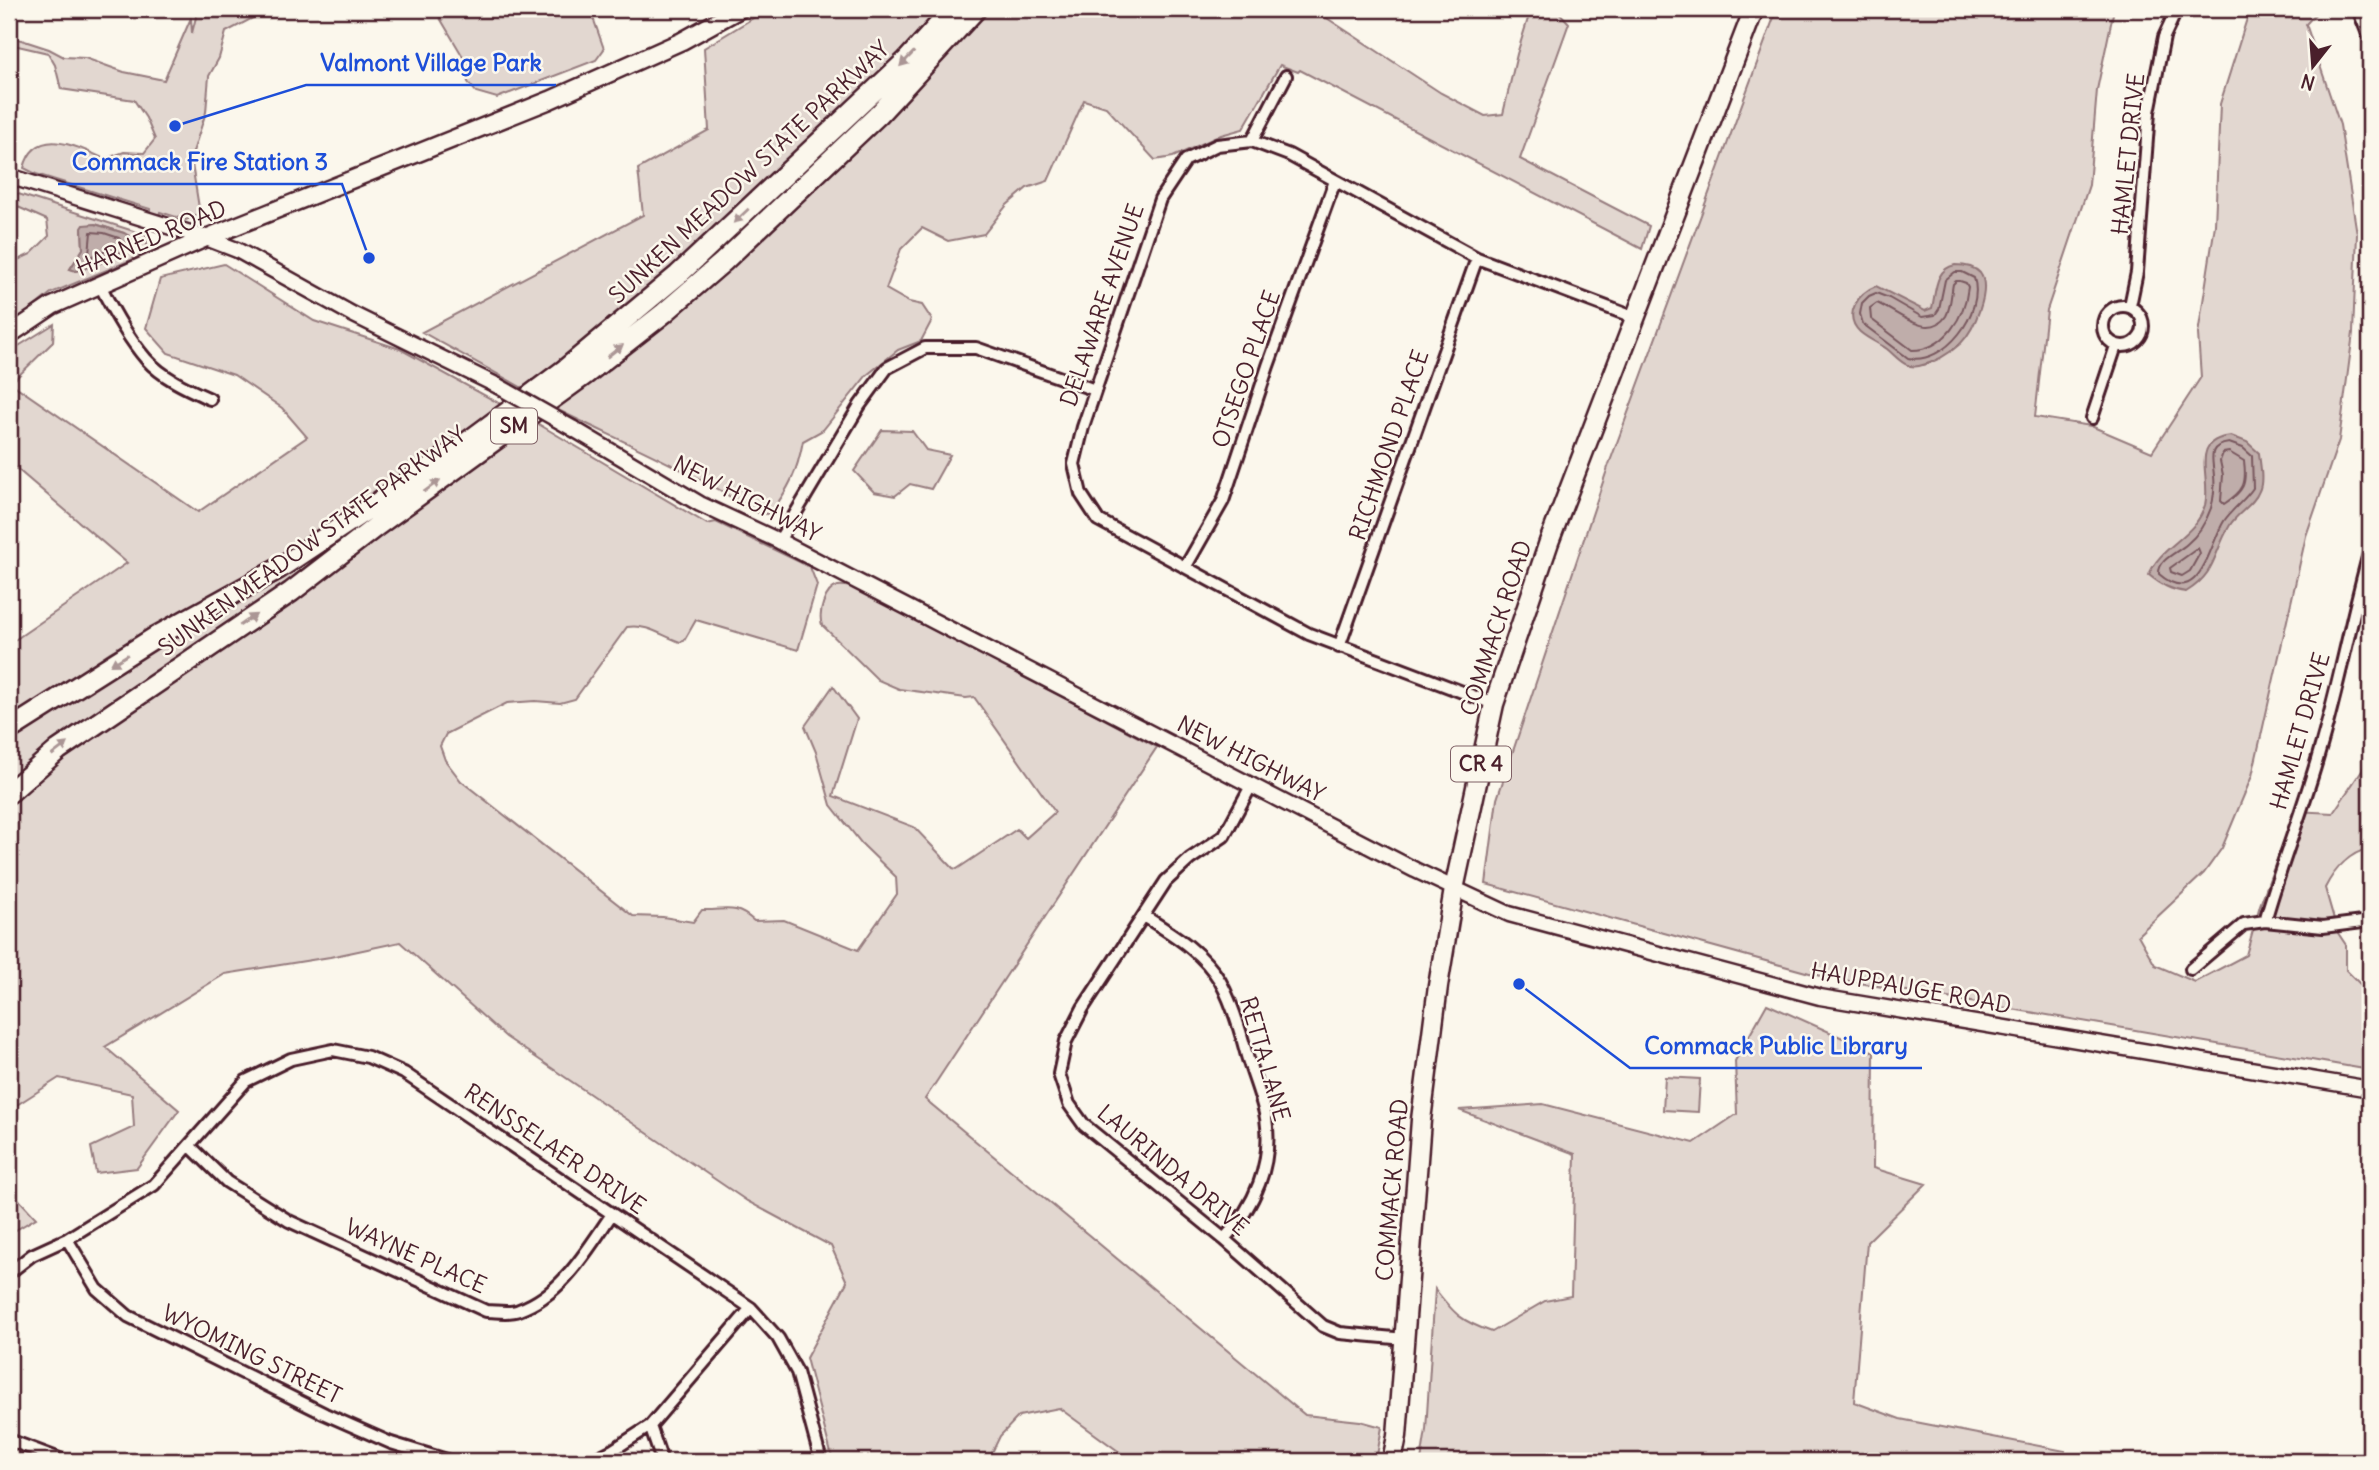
<svg xmlns="http://www.w3.org/2000/svg" width="2379" height="1470" font-family="Delius,sans-serif">
	<rect width="100%" height="100%" fill="#fbf7ec"/>
	<filter id="ink" filterUnits="userSpaceOnUse"><feTurbulence type="fractalNoise" baseFrequency=".0143" numOctaves="2"/><feDisplacementMap in="SourceGraphic" scale="14" xChannelSelector="R" yChannelSelector="G"/><feConvolveMatrix kernelMatrix="1 2 1 2 8 2 1 2 1" color-interpolation-filters="sRGB"/></filter>
	<g filter="url(#ink)">
		<path fill="#e2d7d0" stroke="#967b7e" stroke-width="2" fill-rule="evenodd" d="M198,9H270L226,32L219,58L209,76L206,112L191,158L200,214L186,220L160,212L159,215L150,213V209L36,174L24,168C35,125 77,146 105,159L124,152L144,153L155,139L146,118L134,100L61,89L55,65L48,53L9,44V36L49,49L64,57L85,58L124,72L164,80L191,18L192,33Z
			M431,9H590L604,49L596,60L497,98L476,92L468,82L462,55L437,13Z
			M768,9H940C816,150 670,269 528,391L422,332L643,215L638,169L709,130L704,48Z
			M984,9H1313L1441,93L1485,116L1503,114L1517,54L1531,9H1556L1569,23L1520,159L1649,226L1642,249L1300,70L1298,72L1280,65L1243,129L1221,135L1173,157L1155,160L1106,107L1084,100L1048,181L1027,188L1007,205L984,234L948,241L922,228L901,249L886,289L909,302L922,305L932,320L921,341L898,350L867,375L823,430L803,441C797,473 789,488 770,514C749,515 736,499 718,489C666,460 611,436 558,410L559,408L554,405Z
			M1777,9H2114L2097,90L2089,185L2047,310L2035,417L2091,426L2152,452L2201,377L2198,334L2215,225L2220,104L2250,9H2320L2306,24L2340,125L2357,234L2353,333L2339,440L2306,536L2252,776L2222,848L2204,873L2138,935L2155,965L2195,982L2246,955L2260,905L2295,811L2333,813L2370,758V848C2349,853 2334,870 2325,888L2338,933L2346,945V970L2361,985L2370,986V1070L1824,977L1486,884L1497,799L1608,467Z
			M9,191L146,235L148,253L51,293L9,327V264L31,254L49,236L47,220L9,203ZM95,224L124,233L120,253L76,271L70,269L83,249L82,229Z
			M224,264L314,321L400,349L506,407L339,522L110,652L9,721V644L127,563L9,462V355L17,347L54,324L53,342L11,383L198,512L307,437L282,408L234,375L168,353L146,328L160,279Z
			M535,422L707,524L716,522L810,567L817,585L798,650L696,620L684,641L680,642C660,635 648,624 627,627L575,699L560,703L535,701L507,703L446,734L440,746L445,760L461,781L633,916L663,917L693,922L702,910C726,911 734,903 754,921L784,920L858,950L897,894L896,877L862,844L831,805L816,752L805,726L833,686L857,719L833,796L914,827L953,868L957,869L1017,829L1026,838L1055,812L974,697L966,698L899,689L878,680L822,625C818,614 824,590 838,586C843,585 851,587 856,587L1157,747L925,1099L1305,1415L1360,1421L1382,1427L1376,1461H1132L1059,1408L1019,1416L1000,1436L988,1461H833L806,1358L847,1282L831,1246L747,1201L506,1037L400,942L330,957L225,974L105,1047L179,1110L137,1168L96,1173L91,1147L134,1127L132,1094L59,1078L9,1110V802L77,747L498,448C514,444 523,433 535,422Z
			M882,430L912,431L926,450L950,455L931,489L910,484L895,496L874,492L854,471Z
			M318,549L323,557L9,785V742L28,726L125,662Z
			M1767,1004L1874,1052L1873,1168L1926,1184L1867,1242L1854,1402L1900,1419L2065,1451V1461H1421L1426,1430L1435,1289C1455,1315 1461,1321 1492,1332L1545,1301L1571,1296L1575,1154L1459,1110L1543,1104L1694,1143L1737,1114L1735,1061Z
			M1665,1077L1700,1079L1698,1112L1663,1110Z
			M9,1189L36,1218L9,1234Z"/>
		<path fill="#bfadaa" stroke="#907477" stroke-width="2" d="M95,224L124,233L133,238C123,257 96,265 76,271L70,269L83,249L82,228L84,225Z
			M1955,265C1963,265 1974,266 1980,273C1992,289 1974,330 1961,343C1950,353 1934,363 1919,366C1905,369 1897,357 1887,349C1878,343 1868,339 1860,332C1842,315 1859,292 1876,286L1925,311L1932,308C1936,291 1935,269 1955,265Z
			M2231,436L2247,442L2259,453C2260,464 2264,481 2259,491C2254,505 2238,512 2230,525C2213,553 2217,573 2186,592C2171,590 2161,585 2149,575C2160,545 2196,537 2205,505C2212,477 2188,440 2231,436Z"/>
		<g fill="none" stroke-linecap="round" stroke-linejoin="round">
			<path stroke="#79585e" stroke-width="2" d="M91,232L104,233L119,238L122,243L91,257L89,254Z
				M1955,272H1962L1974,278C1985,312 1945,366 1908,358L1863,324L1860,314L1862,303L1869,296L1876,293L1889,298L1922,317L1935,315L1939,309L1945,280Z
				M1960,281L1966,283L1968,287C1965,316 1945,350 1912,350L1871,319L1870,308L1877,303C1895,310 1929,342 1946,316C1951,307 1951,294 1953,284L1956,281Z
				M2229,443L2243,448L2252,456L2253,488C2245,500 2233,508 2224,521C2209,545 2200,610 2159,574C2158,559 2177,553 2187,544C2198,535 2206,522 2211,508C2214,499 2215,485 2214,476C2213,459 2206,446 2229,443Z
				M2229,452L2244,461C2247,484 2244,491 2224,504L2221,501L2223,475L2220,461L2223,453Z
				M2198,548L2200,553L2190,571L2182,576L2171,572L2170,568Z"/>
			<g stroke="#4a1f2b" stroke-width="16">
				<path id="minor" d="M2358,9L2370,39
					M1252,141L1286,76
					M100,285C113,311 127,337 146,359C163,378 188,389 210,399
					M2130,306L2137,272L2149,112L2164,37L2177,9
					M2103 326a20 20 0 1 1 40 0a20 20 0 1 1-40 0Z
					M2092,418L2116,346
					M779,541L860,405L887,368L925,348H976L1095,390
					M1186,566L1223,501L1268,366L1335,181
					M1339,647L1477,258
					M1494,704L1309,634L1098,520L1081,494L1074,464L1083,427L1160,199L1186,160L1217,145L1252,141L1289,155L1477,258L1636,318
					M1252,784L1224,836L1190,859L1166,881L1083,1008L1066,1041L1059,1074L1069,1104L1084,1125L1224,1239L1323,1326L1340,1333L1405,1339
					M1144,916C1172,934 1202,951 1220,981C1232,1002 1241,1033 1247,1056C1253,1076 1262,1097 1266,1118C1273,1164 1255,1206 1224,1239
					M2265,921C2281,864 2303,810 2319,753C2339,686 2351,618 2370,550
					M2191,969L2244,924L2265,921L2323,927L2370,921
					M190,1146L227,1182L289,1221L486,1311C496,1311 510,1314 519,1310C562,1295 587,1250 612,1214
					M67,1239L97,1289L128,1316L325,1414L391,1443L450,1461
					M9,1273L32,1255L67,1239L154,1185L246,1081L291,1059L333,1050L368,1057L404,1073L751,1308L778,1338L797,1372L821,1461
					M650,1426L662,1461
					M9,1440L65,1461
					M591,1461L613,1450L650,1426L751,1308"/>
			</g>
			<g stroke="#4a1f2b" stroke-width="19">
				<path id="tertiary" d="M9,176L206,238L237,250L352,314L498,386
					M572,428L700,504L779,541L1415,870L1509,914L1820,997L2370,1089"/>
			</g>
			<g stroke="#4a1f2b" stroke-width="21">
				<path id="secondary" d="M9,335L52,306L206,238L550,100L682,41L740,9"/>
			</g>
			<g stroke="#4a1f2b" stroke-width="23">
				<path id="primary" d="M1392,1461L1397,1436L1421,1120L1438,986L1454,889L1494,704L1549,542L1754,9"/>
			</g>
			<g stroke="#4a1f2b" stroke-width="24">
				<path id="motorway" d="M9,730L157,636L278,569L458,449L563,371L678,275L906,61L953,9
					M9,793L58,750L291,592L378,525L586,374L664,313L723,262L879,114L976,9"/>
			</g>
			<use href="#minor" stroke="#fbf7ec" stroke-width="10"/>
			<use href="#tertiary" stroke="#fbf7ec" stroke-width="14"/>
			<use href="#secondary" stroke="#fbf7ec" stroke-width="16"/>
			<use href="#primary" stroke="#fbf7ec" stroke-width="18"/>
			<use href="#motorway" stroke="#fbf7ec" stroke-width="19"/>
			<g stroke="#4a1f2b" stroke-width="19" stroke-linecap="butt">
				<path id="tertiary-bridge" d="M498,386L572,428"/>
			</g>
			<use href="#tertiary-bridge" stroke="#fbf7ec" stroke-width="14"/>
		</g>
		<defs><path id="oneway-solid" d="M-6-.8H1V-3.2L6.5 0L1 3.2V.8H-6Z" transform="scale(1.75)"/></defs>
		<g fill="#ab9695">
			<use href="#oneway-solid" transform="translate(907 59) rotate(134)"/>
			<use href="#oneway-solid" transform="translate(741 216) rotate(137)"/>
			<use href="#oneway-solid" transform="translate(615 351) rotate(-38)"/>
			<use href="#oneway-solid" transform="translate(432 486) rotate(-36)"/>
			<use href="#oneway-solid" transform="translate(248 620) rotate(-34)"/>
			<use href="#oneway-solid" transform="translate(119 660) rotate(148)"/>
			<use href="#oneway-solid" transform="translate(60 749) rotate(-37)"/>
		</g>
	</g>
	<g text-anchor="middle" stroke-width="5" stroke-linejoin="round" paint-order="stroke">
		<g fill="#fbf7ec" stroke="#7f6065" stroke-width="2">
			<rect x="491" y="408.5" width="46" height="35" rx="5"/>
			<rect x="1451" y="746.5" width="60" height="35" rx="5"/>
		</g>
		<g font-size="21" font-weight="bold" fill="#4a1f2b">
			<text x="514" y="433">SM</text>
			<text x="1481" y="771">CR 4</text>
		</g>
		<g font-size="23" fill="#4a1f2b" stroke="#fbf7ec">
			<text transform="translate(2128 154) rotate(-84)" y="8">HAMLET DRIVE</text>
			<text transform="translate(749 172) rotate(-43)" y="8">SUNKEN MEADOW STATE PARKWAY</text>
			<text transform="translate(151 238) rotate(-23)" y="8">HARNED ROAD</text>
			<text transform="translate(1102 305) rotate(-71)" y="8">DELAWARE AVENUE</text>
			<text transform="translate(1246 369) rotate(-71)" y="8">OTSEGO PLACE</text>
			<text transform="translate(1389 445) rotate(-71)" y="8">RICHMOND PLACE</text>
			<text transform="translate(747 499) rotate(27)" y="8">NEW HIGHWAY</text>
			<text transform="translate(312 541) rotate(-36)" y="8">SUNKEN MEADOW STATE PARKWAY</text>
			<text transform="translate(1496 628) rotate(-72)" y="8">COMMACK ROAD</text>
			<text transform="translate(2300 731) rotate(-74)" y="8">HAMLET DRIVE</text>
			<text transform="translate(1251 759) rotate(27)" y="8">NEW HIGHWAY</text>
			<text transform="translate(1911 988) rotate(10)" y="8">HAUPPAUGE ROAD</text>
			<text transform="translate(1265 1059) rotate(74)" y="8">RETTA LANE</text>
			<text transform="translate(555 1149) rotate(34)" y="8">RENSSELAER DRIVE</text>
			<text transform="translate(1173 1170) rotate(40)" y="8">LAURINDA DRIVE</text>
			<text transform="translate(1392 1190) rotate(-85)" y="8">COMMACK ROAD</text>
			<text transform="translate(416 1256) rotate(24)" y="8">WAYNE PLACE</text>
			<text transform="translate(252 1354) rotate(26)" y="8">WYOMING STREET</text>
		</g>
	</g>
	<path fill="none" stroke="#1d4ed8" stroke-width="2.5" d="M175 126L306 85H556M369 258L342 184H58M1519 984L1630 1068H1922"/>
	<g fill="#1d4ed8" stroke="#fbf7ec" stroke-width="2.5">
		<circle cx="175" cy="126" r="7"/>
		<circle cx="369" cy="258" r="7"/>
		<circle cx="1519" cy="984" r="7"/>
	</g>
	<g font-size="24" text-anchor="middle" font-weight="bold" fill="#1d4ed8" stroke="#fbf7ec" stroke-width="5" stroke-linejoin="round" paint-order="stroke">
		<text x="431" y="71">Valmont Village Park</text>
		<text x="200" y="170">Commack Fire Station 3</text>
		<text x="1776" y="1054">Commack Public Library</text>
	</g>
	<rect width="2379" height="1470" fill="none" stroke="#fbf7ec" stroke-width="35"/>
	<rect x="18" y="18" width="2344" height="1435" fill="none" stroke="#4a1f2b" stroke-width="2.5" filter="url(#ink)"/>
	<g transform="translate(2313 66) rotate(197)" stroke="#fbf7ec" stroke-width="5" paint-order="stroke">
	<path d="M0-5L12 26L0 18L-12 26Z" fill="#4a1f2b"/>
	<text y="-10" font-size="19" font-weight="bold" text-anchor="middle" fill="#4a1f2b">N</text>
	</g>
</svg>
